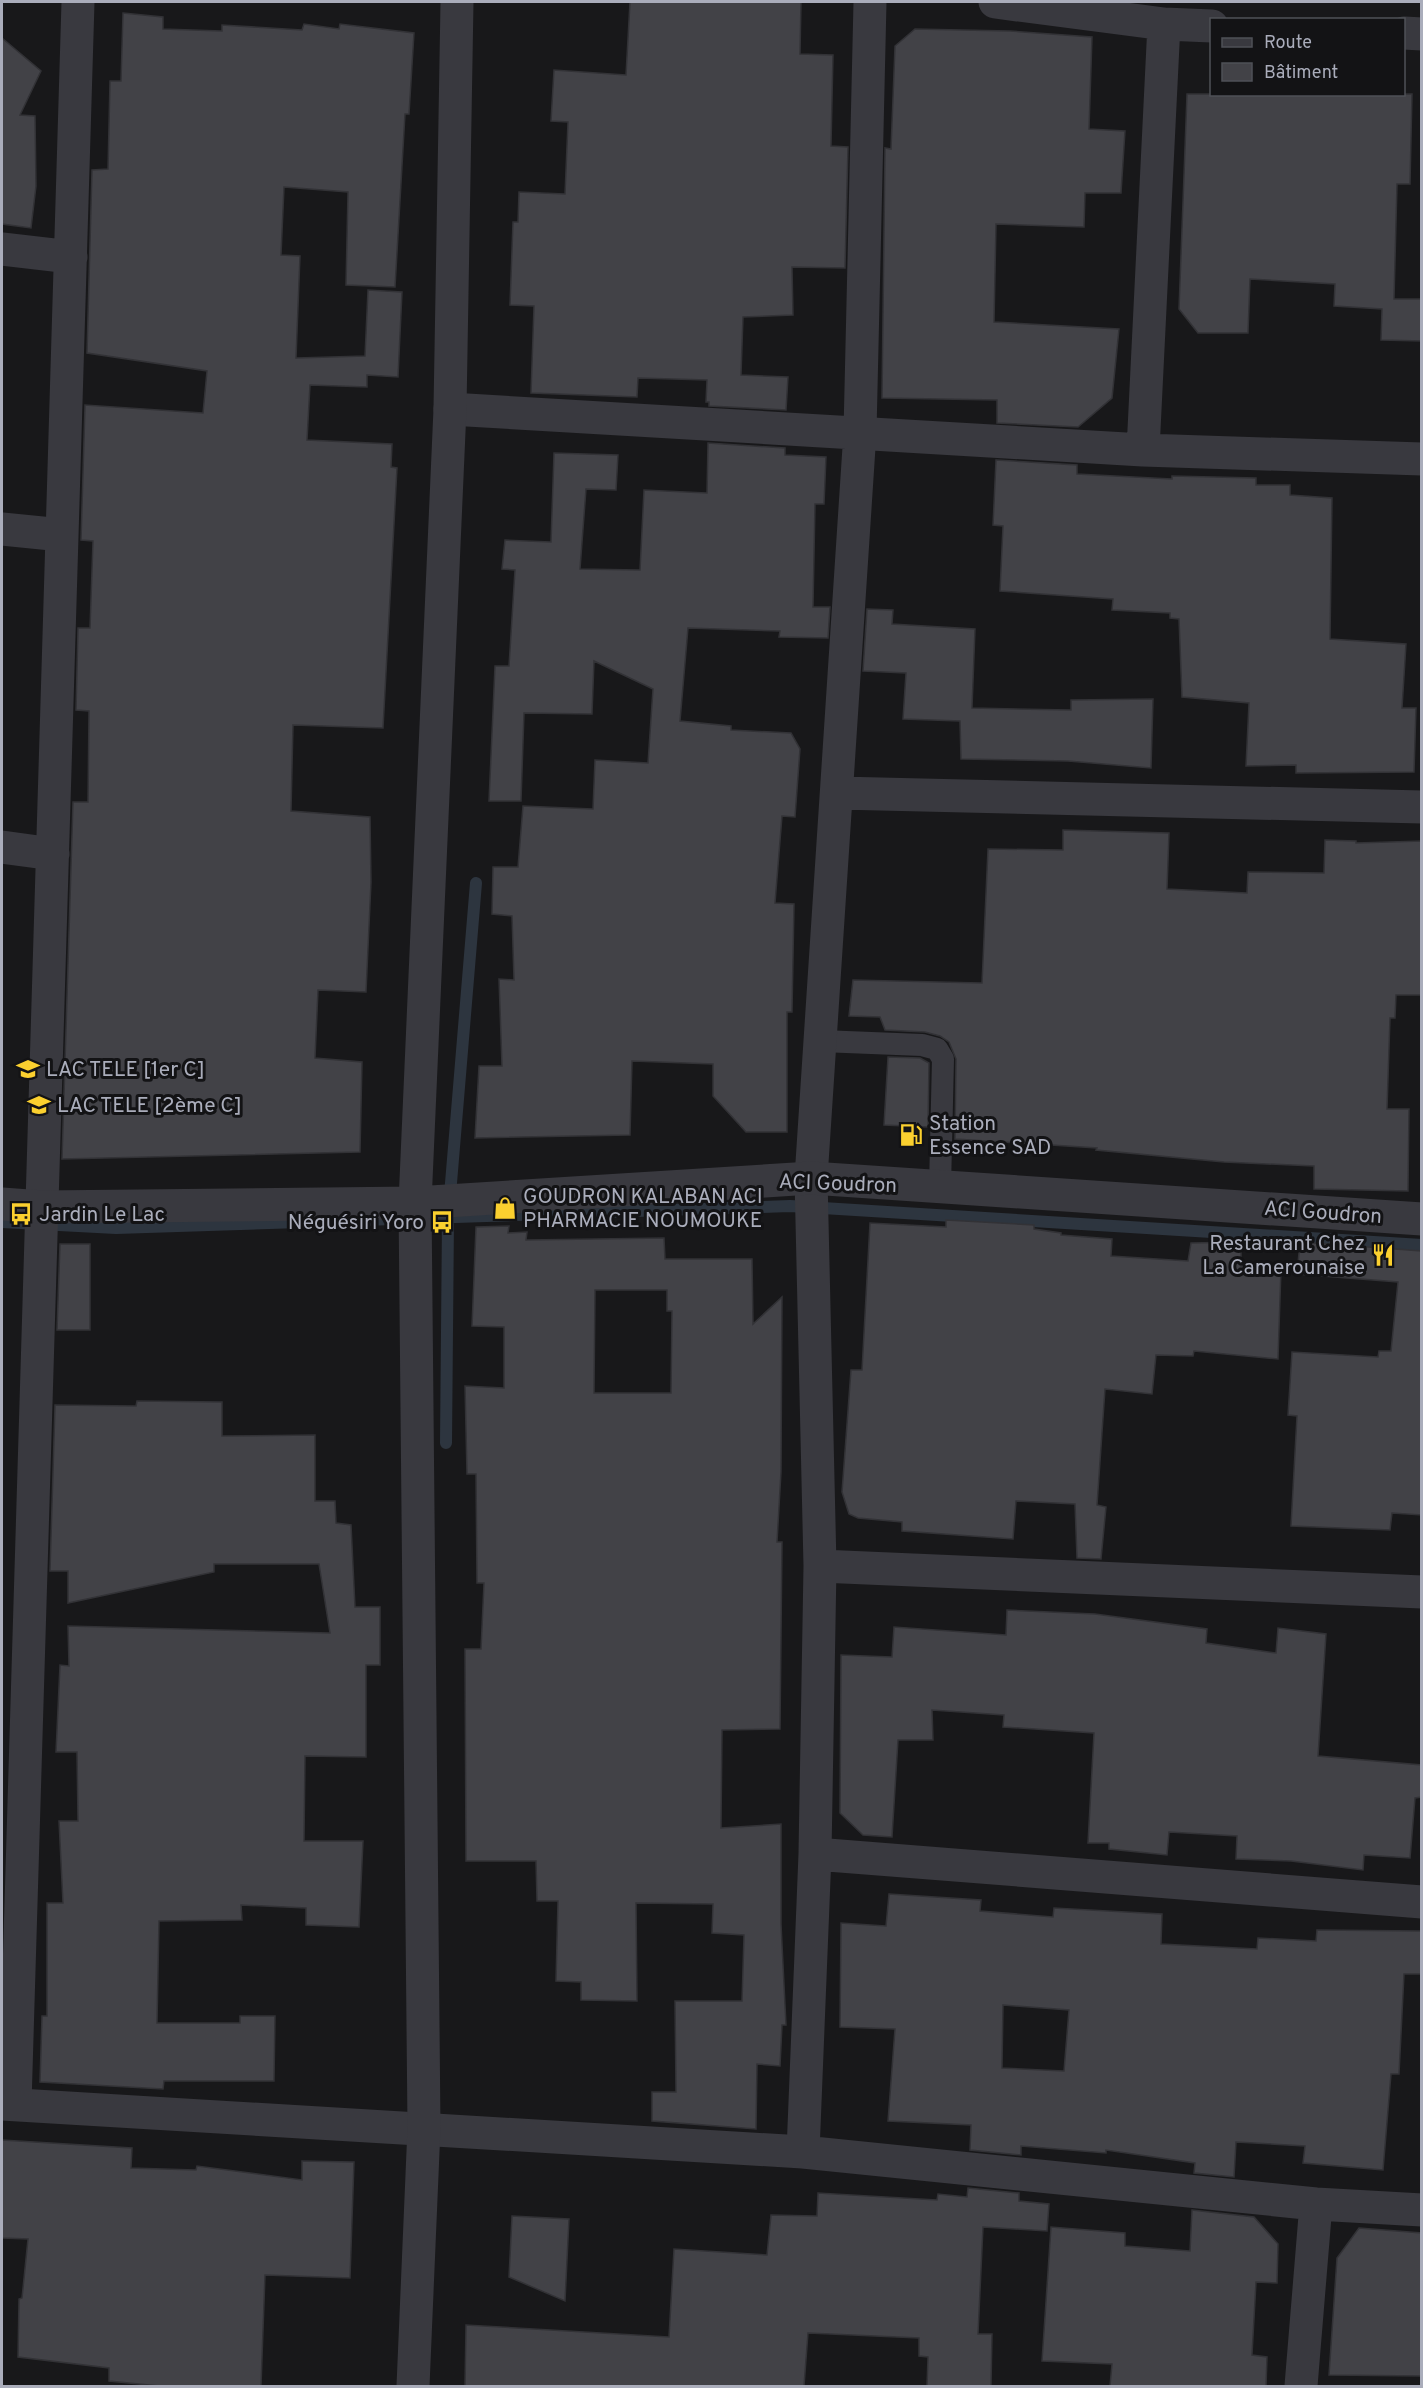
<svg xmlns="http://www.w3.org/2000/svg" width="1423" height="2388" font-family="Overpass,sans-serif">
	<rect width="100%" height="100%" fill="#18181a"/>
	<g fill="none" stroke-linecap="round" stroke-linejoin="round">
		<path stroke="#2d353f" stroke-width="12" d="M2,1222L116,1228L790,1206L1422,1245
			M446,1443L448,1219L476,883"/>
	</g>
	<path fill="#424247" stroke="#323236" stroke-width="1.5" fill-rule="evenodd" d="M630,2H801L800,54L833,55L831,146L848,147L845,268L792,267L793,315L743,317L741,375L788,377L786,410L709,406V402H706L707,380L638,378L637,397L531,393L534,306L510,305L513,222H518L519,192L565,194L568,122L551,121L554,70L626,75Z
		M123,13L163,17V29L222,31V25L302,30L304,24L339,29L340,24L414,33L409,114H405L395,287L346,285L348,192L284,187L281,255L300,256L296,358L365,356L368,290L402,292L398,377L367,375V387L310,385L307,440L392,444L391,467L397,468L383,728L293,725L291,811L370,817L371,882L366,992L318,990L315,1058L362,1062L360,1152L62,1159L73,802H88L89,711L76,710L78,628H90L93,541L81,540L85,405L203,413L207,371L87,353L92,170L108,169L110,81H121Z
		M915,29L1010,31L1092,37L1089,129L1125,131L1121,193H1085L1084,227L996,224L994,322L1119,329L1112,398L1078,427L997,423V400L882,398L885,148L891,149L895,46Z
		M2,38L41,71L20,115L35,116L36,186L31,228L2,224Z
		M1187,94H1412L1410,184H1397L1394,299H1422V341L1381,340L1382,309L1334,306L1335,284L1250,279L1248,333H1198L1179,309Z
		M708,443L785,448V455L826,457L824,504H815L813,607H830L828,638L779,637L780,631L688,628L680,721L731,726V730L791,733L800,749L795,817L782,816L775,903L794,904L792,1012H787V1132H746L713,1096V1064L632,1061L630,1135L475,1138L479,1066H502L499,979L514,980L512,916L492,914L493,867H518L523,806L593,809L595,760L648,763L653,689L594,661L592,714L524,713L521,801H489L495,666H509L515,570L502,569L505,540L551,542L554,453L618,455L616,490L586,489L580,569L640,570L644,490L707,493Z
		M996,460L1077,465V474L1172,479V476L1256,478V485H1290V495L1332,498L1330,639L1406,644L1402,708H1416L1414,772L1296,773V765L1246,766L1249,703L1182,697L1179,619L1170,618V613L1112,610L1113,599L1000,591L1003,526L993,525Z
		M867,609L893,610L892,624L975,629L972,708L1071,710V700L1153,699L1151,768L1068,761L961,759L960,721L903,719L906,673L863,671Z
		M1063,830L1169,833L1167,889L1247,893L1248,872L1324,873L1325,840L1356,841V843L1422,841V995H1396L1395,1018H1390L1387,1109H1409L1408,1191L1314,1189V1166L1224,1162L1096,1150L1097,1148L955,1139L956,1059L949,1042L940,1036L925,1032L885,1030L880,1017L849,1016L853,980L982,983L988,849L1063,850Z
		M888,1057L920,1058L929,1063L928,1127L884,1125Z
		M946,1220L1034,1225V1229L1061,1233V1235L1112,1239L1111,1256L1188,1261L1191,1243L1241,1242V1266L1281,1269L1278,1359L1194,1351L1193,1356L1156,1355L1152,1394L1105,1389L1097,1505L1106,1507L1101,1559L1077,1558L1075,1504L1016,1501L1013,1539L902,1531V1522L858,1518L849,1514L842,1492L851,1370H862L870,1223L946,1227Z
		M509,1226L508,1233L527,1232L526,1240L664,1238L665,1259H752L753,1324L782,1297L781,1472L777,1542H782L780,1729L722,1730L721,1828L781,1824V1924L786,2025H782L780,2066L757,2064L756,2129L652,2121V2092H676L675,2001H742L744,1935L712,1933L713,1904L636,1903L637,2001L581,2000V1982L556,1981L558,1901H537L536,1861H466L465,1649H481L484,1583H477L476,1474H467L465,1386L504,1388V1327L472,1326L476,1227ZM595,1290H667V1311H672L671,1393H594Z
		M1300,1242L1422,1251V1515L1392,1513L1390,1530L1291,1526L1297,1416L1288,1415L1292,1352L1378,1357L1379,1351H1391L1398,1282L1297,1274Z
		M60,1244H90V1330H57Z
		M137,1401L222,1402V1436L315,1435V1501H335L336,1523L351,1525L355,1607H380V1665H366V1757L305,1756L304,1841H363L359,1927L306,1925V1908L241,1905L242,1920L159,1921L157,2023H240V2016H275L274,2081H164L163,2089L40,2082L42,2016H47V1903H63L59,1821H78L77,1752H56L60,1665L69,1666L68,1626L330,1633L319,1564H214V1572L68,1603V1571H50L55,1405L136,1406Z
		M1007,1610L1095,1614L1207,1629L1206,1643L1276,1653L1278,1628L1326,1634L1318,1756L1422,1765V1797L1415,1798L1410,1858L1364,1855L1363,1870L1291,1861L1236,1859L1237,1836L1169,1832L1167,1855L1109,1849V1843H1088L1094,1733L1003,1727L1004,1715L932,1710L933,1740H898L892,1837L863,1835L840,1813L841,1655L892,1657L894,1627L1006,1635Z
		M889,1894L981,1900L980,1911L1053,1917L1054,1908L1162,1914L1161,1944L1257,1949L1258,1938L1316,1941L1317,1930L1422,1931V1974H1404L1399,2074H1391L1383,2170L1303,2163L1305,2146L1236,2142L1234,2177L1194,2173L1195,2163L1106,2150V2153L1021,2146V2155L970,2150L971,2125L888,2121L895,2029L840,2027L841,1923L886,1926ZM1003,2005L1069,2010L1064,2071L1002,2068Z
		M2,2140L132,2148L131,2168L196,2170L197,2166L302,2180V2161L354,2162L350,2278L265,2275L261,2386H159L109,2381V2368L18,2357L19,2299L22,2298L28,2239L2,2238Z
		M968,2188L1019,2193V2201L1049,2204L1047,2231L983,2227L978,2334H992L991,2386H927L928,2357L919,2356V2338L808,2333L804,2386H465L466,2325L669,2337L674,2249L767,2255L771,2215L817,2216L818,2193L937,2200L938,2194L967,2197Z
		M1192,2210L1254,2217L1278,2244L1277,2283L1256,2282L1252,2355L1267,2357L1266,2386H1110L1112,2364L1042,2361L1051,2227L1125,2233V2246L1190,2251Z
		M512,2216L569,2219L565,2301L509,2277Z
		M1359,2228L1422,2233V2376L1329,2375L1337,2258Z"/>
	<g fill="none" stroke-linecap="round" stroke-linejoin="round">
		<path stroke="#39393f" stroke-width="22" d="M821,1041L922,1045L937,1049L943,1059L940,1187"/>
		<path stroke="#39393f" stroke-width="33" d="M995,2L1164,24L1212,26
			M1404,33L1422,34
			M2,249L71,257
			M450,409L1143,450L1422,459
			M1143,450L1164,24
			M2,529L62,535
			M838,793L1422,807
			M2,847L53,854
			M820,1566L1422,1592
			M815,1854L1422,1902
			M2,2104L803,2152L1316,2204L1422,2210
			M15,2104L78,2
			M803,2152L815,1854L820,1566L811,1178L860,432L870,2
			M1301,2386L1316,2204"/>
		<path stroke="#39393f" stroke-width="33" d="M2,1204L42,1207L415,1203L811,1178L1422,1219
			M413,2386L424,2128L415,1203L450,409L457,2"/>
	</g>
	<defs>
		<g id="school-bare" transform="scale(1.8)"><path d="M0-5L7-2L0 1L-7-2ZM-4 1L0 2.5L4 1V4Q0 6-4 4Z" fill="#fbd02f" stroke="#131315" stroke-width="2.5" paint-order="stroke"/></g>
		<g id="fuel-bare" transform="scale(1.8)"><path d="M-5.5-6h7V0h2V4h1.3V-2.5L3-4.5l.8-.8L6-3V5H2.5V1h-1V6h-7ZM-4.2-4.7v3.2H.2V-4.7Z" fill="#fbd02f" stroke="#131315" stroke-width="2.5" paint-order="stroke"/></g>
		<g id="shop-bare" transform="scale(1.8)"><path d="M-5-2.5h2.3a2.7 3.5 0 0 1 5.4 0H5L5.5 6h-11ZM-1.5-2.5h3a1.5 2.3 0 0 0-3 0Z" fill="#fbd02f" stroke="#131315" stroke-width="2.5" paint-order="stroke"/></g>
		<g id="bus-bare" transform="scale(1.8)"><path d="M-5-6H5V4H4V6H2V4H-2V6H-4V4H-5ZM-3.5-4V0h7V-4ZM-3.5 1.2v1.5H-2V1.2ZM2 1.2v1.5H3.5V1.2Z" fill="#fbd02f" stroke="#131315" stroke-width="2.5" paint-order="stroke"/></g>
		<g id="restaurant-bare" transform="scale(1.8)"><path d="M-5-6h1v4h1v-4h1v4h1v-4h1v5L-1.5 .5V6h-2V.5L-5-1ZM5-6V6H3V1.5H1.5Q1.5-4 5-6Z" fill="#fbd02f" stroke="#131315" stroke-width="2.5" paint-order="stroke"/></g>
	</defs>
	<g fill-rule="evenodd">
		<use href="#school-bare" x="28" y="1069"/>
		<use href="#school-bare" x="39" y="1105"/>
		<use href="#fuel-bare" x="911" y="1135"/>
		<use href="#shop-bare" x="505" y="1208"/>
		<use href="#bus-bare" x="21" y="1214"/>
		<use href="#bus-bare" x="442" y="1222"/>
		<use href="#restaurant-bare" x="1383" y="1255"/>
	</g>
	<g text-anchor="middle" stroke-width="6" stroke-linejoin="round" paint-order="stroke">
		<g font-size="21" fill="#aaadbb" stroke="#131315" text-anchor="start">
			<text x="46" y="1076">LAC TELE [1er C]</text>
			<text x="57" y="1112">LAC TELE [2ème C]</text>
			<text x="929" y="1130">Station<tspan x="929" dy="24">Essence SAD</tspan></text>
			<text x="523" y="1203">GOUDRON KALABAN ACI<tspan x="523" dy="24">PHARMACIE NOUMOUKE</tspan></text>
			<text x="39" y="1221">Jardin Le Lac</text>
			<text x="424" y="1229" text-anchor="end">Néguésiri Yoro</text>
			<text x="1365" y="1250" text-anchor="end">Restaurant Chez<tspan x="1365" dy="24">La Camerounaise</tspan></text>
		</g>
		<g font-size="21" fill="#aaadbb" stroke="#131315">
			<text transform="translate(838 1183) rotate(2)" y="7">ACI Goudron</text>
			<text transform="translate(1323 1212) rotate(4)" y="7">ACI Goudron</text>
		</g>
	</g>
	<rect width="1423" height="2388" fill="none" stroke="#aaadbb" stroke-width="6"/>
	<rect x="1210" y="18" width="195" height="78" fill="#131315" stroke="#4f5157" stroke-width="1.5"/>
	<rect x="1222" y="38" width="30" height="9" fill="#39393f" stroke="#4f5157" stroke-width="1.5"/>
	<text x="1264" y="48" font-size="18" fill="#aaadbb">Route</text>
	<rect x="1222" y="63" width="30" height="18" fill="#424247" stroke="#4f5157" stroke-width="1.5"/>
	<text x="1264" y="78" font-size="18" fill="#aaadbb">Bâtiment</text>
</svg>
